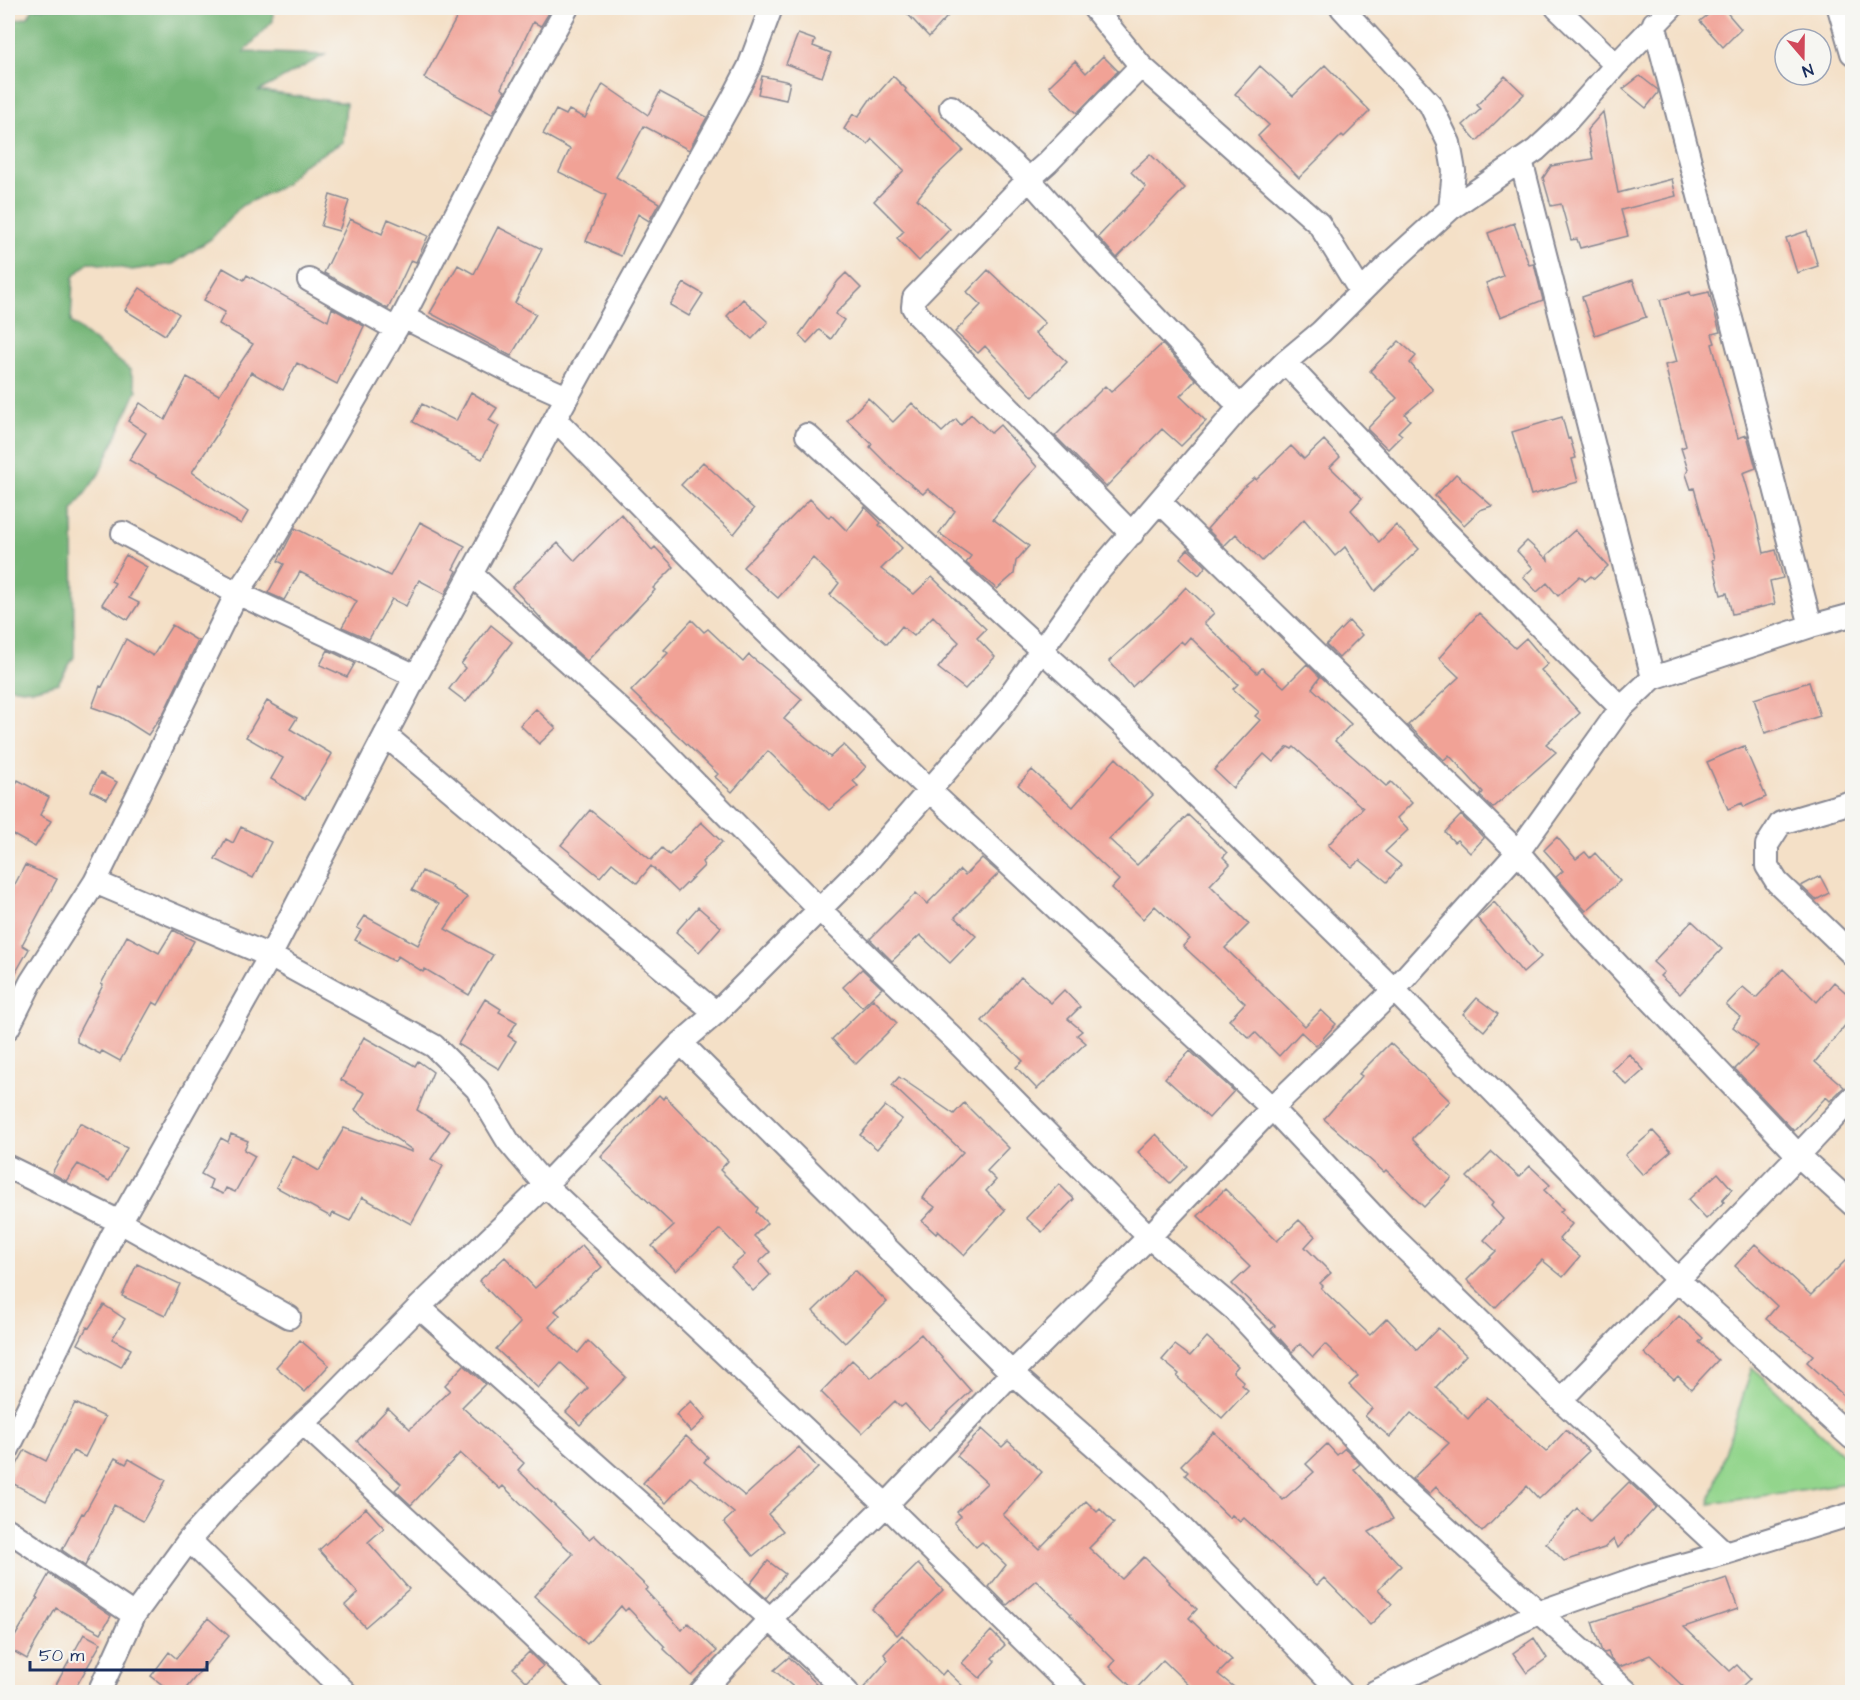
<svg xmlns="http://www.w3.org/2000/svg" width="1860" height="1700" font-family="'Architects Daughter',sans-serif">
	<rect width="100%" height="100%" fill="#f6f6f2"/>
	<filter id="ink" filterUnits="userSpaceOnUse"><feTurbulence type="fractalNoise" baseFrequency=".0167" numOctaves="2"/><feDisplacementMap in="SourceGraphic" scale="12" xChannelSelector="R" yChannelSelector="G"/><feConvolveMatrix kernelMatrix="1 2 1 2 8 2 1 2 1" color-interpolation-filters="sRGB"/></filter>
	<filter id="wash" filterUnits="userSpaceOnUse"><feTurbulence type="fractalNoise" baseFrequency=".008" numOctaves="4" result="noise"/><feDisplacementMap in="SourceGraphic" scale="24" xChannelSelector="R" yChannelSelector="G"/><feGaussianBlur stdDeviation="1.35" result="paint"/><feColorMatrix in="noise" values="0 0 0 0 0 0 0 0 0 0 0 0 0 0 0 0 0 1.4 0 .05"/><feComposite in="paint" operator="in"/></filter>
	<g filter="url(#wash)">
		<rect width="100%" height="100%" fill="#f4e0c7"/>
		<path fill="#93d58c" stroke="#578275" stroke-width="1.5" d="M1752,1367L1852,1464V1482L1709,1504Z"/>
		<path fill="#76b678" stroke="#48726b" stroke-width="1.5" d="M33,8H273V21L244,52L325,55L259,91L346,103L343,142L301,166L285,185L241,206L211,239L173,264L132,270L89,262L73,277L71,322L130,370L137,390L99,474L73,510L74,657L58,683L32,690L8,687V22L28,17Z"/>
		<g id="blocks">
			<path fill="#f1a296" d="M462,8H552L541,26L533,22L501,88L505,91L492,114L424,78Z
				M902,8H955L929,37Z
				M1717,8H1723L1741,29L1723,47L1700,21Z
				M798,34L815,40L813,46L831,53L822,77L786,64Z
				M1103,56L1118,71L1077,113L1049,86L1075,61L1086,73Z
				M1325,65L1370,111L1344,137L1342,135L1299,178L1258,136L1269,125L1235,94L1260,66L1293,96Z
				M762,76L790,82L786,100L758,94Z
				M893,76L906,89L905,91L963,150L936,176L917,199L950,229L919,261L897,238L904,231L874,201L904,170L872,139L868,144L844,129L853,114L858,117L871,98L873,99Z
				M1505,76L1524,94L1477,141L1463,125L1481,109L1477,105Z
				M1640,76L1658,90V93L1646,108L1623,89Z
				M603,84L648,115L660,92L707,117L689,150L644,126L616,177L659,203L649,221L638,214L621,256L586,241L606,195L559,172L570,149L543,134L556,110L566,115L569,110L585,118Z
				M1603,112L1618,193L1672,179L1676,196L1621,210L1628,236L1580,248L1577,239L1571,240L1561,204L1551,206L1543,178L1551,166L1593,159L1587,130Z
				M1150,154L1185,188L1117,258L1098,237L1146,187L1131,172Z
				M330,195L349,201L339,231L321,226Z
				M350,219L382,234L388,219L428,236L416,262L411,260L388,309L324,273Z
				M1514,223L1529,265L1534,264L1543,300L1500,317L1486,283L1503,276L1488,233Z
				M498,227L542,249L515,303L536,314L511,356L430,313L458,265L474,274Z
				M1807,231L1818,266L1797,273L1786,238Z
				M223,268L244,280L247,275L328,321L332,308L364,326L337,384L297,363L283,390L251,372L216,436L192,472L248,512L241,524L129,460L146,433L128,421L140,403L165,420L187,377L219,395L253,344L219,324L225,312L204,300Z
				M988,270L1045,323L1035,333L1067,362L1033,397L985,346L978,353L955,332L981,305L967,292Z
				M846,273L861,288L835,314L844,320L831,339L819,330L807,343L799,335L838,281Z
				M1633,280L1646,317L1595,335L1582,297Z
				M684,283L703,294L689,316L670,305Z
				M140,288L179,314L165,335L125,310Z
				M1690,292L1691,296L1709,292L1720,332L1712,334L1715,343L1712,344L1738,438L1747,435L1756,468L1743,473L1756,517L1764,553L1776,550L1783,578L1770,581L1775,604L1732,614L1727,593L1721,595L1712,560L1714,559L1694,488L1691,489L1686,474L1688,470L1681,448L1686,446L1665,365L1677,362L1660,300Z
				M743,299L768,322L752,339L727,316Z
				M1399,341L1416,356L1410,363L1433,390L1405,414L1410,420L1398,432L1402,435L1388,449L1367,429L1397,398L1370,371Z
				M1162,344L1196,380L1180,396L1206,421L1181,446L1162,429L1106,487L1055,436L1105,386L1111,392Z
				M471,392L497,408L489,420L499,426L482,459L446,441L447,440L413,422L422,404L456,421Z
				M868,398L893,422L912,403L942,432L956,419L961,425L971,414L991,433L1000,425L1037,467L1020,485L993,519L1029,546L1016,561L1014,574L997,589L966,563L971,556L939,533L955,511L928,489L923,494L894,471L870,447L872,444L847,420Z
				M1562,417L1568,439L1570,438L1576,458L1572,459L1578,482L1531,495L1512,432Z
				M1324,440L1340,457L1330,467L1362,498L1351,510L1379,542L1396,525L1419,549L1375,591L1345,547L1335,556L1304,519L1262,561L1236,534L1224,546L1207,529L1244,487L1255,478L1256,480L1291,446L1304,459Z
				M703,462L754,509L734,534L681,485Z
				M1456,474L1492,506L1480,510L1464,525L1435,496Z
				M810,499L829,518L831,515L847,531L865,507L881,523L879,525L902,548L881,569L914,594L932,577L986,629L977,638L995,657L965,689L938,668L959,642L933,616L914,636L902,626L887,644L830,595L839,583L813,558L778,598L743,567Z
				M621,514L652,550L655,547L674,567L653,588L655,590L587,661L548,626L512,587L558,543L575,561Z
				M420,522L465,546L453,569L457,571L445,594L419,580L406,606L392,599L369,639L342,627L357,601L300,572L284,600L268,593L284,564L278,561L295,528L390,576Z
				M1575,530L1608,566L1594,579L1591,576L1585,581L1580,576L1558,596L1547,583L1537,592L1523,577L1533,568L1517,551L1527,541L1548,560L1547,555Z
				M1188,549L1206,566L1199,575L1180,558Z
				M126,555L147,567L129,598L139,603L128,620L102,604L115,583L111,581Z
				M1186,587L1214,613L1204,623L1257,673L1262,668L1284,687L1307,664L1320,677L1312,688L1351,724L1335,741L1386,786L1391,782L1412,803L1397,818L1408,830L1385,852L1401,865L1387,882L1360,860L1352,867L1328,845L1363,808L1294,747L1292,749L1288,747L1273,762L1264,754L1233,788L1214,770L1260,720L1255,716L1259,712L1233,689L1238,684L1190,637L1184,644L1181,641L1132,687L1109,661L1166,609Z
				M1479,613L1515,648L1526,638L1548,664L1541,670L1580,713L1546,744L1556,752L1493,808L1480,796L1483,792L1449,755L1444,760L1408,725L1459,677L1439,658Z
				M692,620L704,632L708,629L743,662L749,655L802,699L784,719L830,757L844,745L866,767L853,781L858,786L829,810L768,751L732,792L715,777L718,774L631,691L668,653L664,650Z
				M1349,621L1362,635L1339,658L1326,645Z
				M172,625L198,641L164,712L148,735L120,717L92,707L100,686L102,687L126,639L153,656Z
				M491,625L512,642L466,702L449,689L465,668L461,664Z
				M328,650L355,663L347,677L320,665Z
				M1809,682L1820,716L1765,733L1754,699Z
				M267,701L297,718L290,729L332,754L305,799L271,779L283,758L246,737Z
				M536,709L556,728L539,744L520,725Z
				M1744,746L1766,797L1744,807L1742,803L1728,809L1707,762Z
				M1116,758L1153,795L1109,839L1137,865L1188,815L1218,844L1227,853L1223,857L1230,864L1210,885L1249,924L1225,948L1305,1026L1321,1010L1336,1024L1316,1046L1301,1032L1279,1056L1255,1032L1249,1038L1229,1020L1245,1003L1183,946L1190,939L1155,906L1143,919L1112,888L1119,880L1018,785L1032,770L1073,807Z
				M100,773L117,782L107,799L91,791Z
				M8,779L16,784L18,780L49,797L40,815L51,821L35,847L8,832Z
				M590,810L651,860L662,848L669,855L701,822L722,842L702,862L704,866L678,892L651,866L637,883L612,863L600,877L561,845Z
				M1461,815L1484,838L1470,853L1457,840L1454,842L1445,832Z
				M241,827L271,842L253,878L215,859L226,839L233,843Z
				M1557,837L1576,859L1585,852L1590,858L1595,853L1620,881L1586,911L1556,877L1563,871L1544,850Z
				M982,858L999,873L955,917L976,936L950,963L920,935L892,961L870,939L916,893L927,904L960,870L965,875Z
				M25,865L57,879L22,945L29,949L8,986V885L13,888Z
				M422,871L453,886L452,888L467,897L445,929L493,955L469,995L425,969L423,972L398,956L394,961L355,940L361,930L357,928L365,916L418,945L439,904L412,890Z
				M1820,876L1829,893L1816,900L1801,886Z
				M1494,902L1541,957L1523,973L1477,918Z
				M698,907L721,927L699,952L676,932Z
				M1692,921L1722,949L1680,994L1660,976L1664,972L1653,962Z
				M173,930L194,941L158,1005L153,1002L120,1061L102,1051L100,1054L77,1042V1035L103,985L101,984L127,936L159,953Z
				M862,969L882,988L862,1007L843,987Z
				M1783,969L1817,1002L1834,982L1852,998V1017L1815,1062L1844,1087L1830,1101L1826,1097L1794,1131L1735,1069L1758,1046L1733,1027L1740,1017L1726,1005L1743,987L1756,998Z
				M1021,977L1051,1003L1064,990L1080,1007L1068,1019L1082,1031L1077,1035L1086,1043L1037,1089L1016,1067L1023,1061L982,1021Z
				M1477,998L1498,1014L1484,1031L1463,1014Z
				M485,999L501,1009L499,1012L517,1022L508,1036L516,1041L499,1069L458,1044Z
				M873,999L897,1023L856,1064L832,1039Z
				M364,1037L415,1066L418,1061L433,1072L417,1110L450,1131L431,1159L443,1166L411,1224L362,1197L350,1221L333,1213L331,1217L276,1187L293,1156L319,1171L344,1128L412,1152V1150L355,1110L365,1093L341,1080Z
				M1390,1043L1450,1101L1413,1138V1140L1452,1178L1424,1207L1386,1170L1384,1172L1324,1119L1362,1076L1359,1074Z
				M1190,1051L1234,1091L1209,1118L1165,1078Z
				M1629,1054L1644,1070L1627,1085L1612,1070Z
				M899,1077L954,1114L964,1103L1009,1148L987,1171L996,1180L986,1191L1005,1210L964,1255L938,1231L936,1234L922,1221L935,1207L923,1198L930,1187L963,1152L892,1085Z
				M659,1095L663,1099L665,1096L728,1161L720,1170L758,1208L756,1212L767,1223L754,1236L770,1252L759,1262L770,1275L753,1291L731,1267L745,1255L720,1229L676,1271L652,1246L674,1226L601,1157Z
				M885,1106L902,1119L877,1149L860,1135Z
				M80,1123L127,1148L109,1181L78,1164L66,1181L52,1173Z
				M1653,1131L1671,1151L1643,1175L1625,1155Z
				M231,1134L248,1141L244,1150L255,1156L235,1192L226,1188L223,1194L209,1188L212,1180L201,1174L221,1138L228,1142Z
				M1156,1134L1187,1166L1170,1183L1138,1152Z
				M1492,1152L1519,1177L1530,1166L1550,1185L1544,1190L1563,1209L1560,1212L1572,1224L1559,1239L1580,1257L1563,1277L1542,1260L1495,1308L1467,1280L1496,1251L1484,1240L1503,1219L1491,1206L1493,1203L1467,1177Z
				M1718,1173L1732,1189L1722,1200L1724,1202L1706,1219L1688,1200Z
				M1059,1184L1074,1199L1042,1232L1026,1218Z
				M1225,1189L1277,1241L1299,1220L1315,1236L1305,1247L1331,1273L1320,1283L1323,1286L1321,1288L1370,1335L1387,1318L1417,1350L1438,1328L1466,1355L1436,1387L1468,1419L1487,1397L1546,1452L1566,1430L1589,1451L1539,1499L1527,1486L1482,1532L1436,1487L1429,1494L1412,1479L1449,1443L1411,1413L1390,1437L1365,1416L1372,1408L1349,1385L1358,1376L1325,1344L1313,1357L1300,1344L1292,1352L1271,1329L1275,1326L1232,1284L1250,1267L1198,1216Z
				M1755,1244L1811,1295L1852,1254V1403L1807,1362L1813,1355L1766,1319L1777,1306L1735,1266Z
				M582,1245L602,1267L555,1311L560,1315L549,1327L578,1353L588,1341L626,1377L580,1425L566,1412L588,1388L561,1363L538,1388L496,1349L520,1323L479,1281L505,1257L535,1288Z
				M137,1264L180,1284L165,1316L122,1296Z
				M855,1270L887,1302L845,1343L813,1311Z
				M104,1305L125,1319L112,1339L131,1349L121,1367L78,1344L87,1327L89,1328Z
				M1679,1316L1703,1338L1699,1342L1718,1360L1691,1389L1678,1376L1674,1380L1644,1353Z
				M921,1334L971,1391L929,1430L905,1404L901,1407L895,1401L862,1433L821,1392L852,1360L871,1378Z
				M1207,1337L1238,1366L1233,1372L1244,1382L1242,1385L1248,1390L1222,1418L1177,1377L1179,1374L1162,1360L1175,1345L1190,1356Z
				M300,1340L329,1365L305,1392L276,1367Z
				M464,1365L485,1384L462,1407L524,1463L518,1470L589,1539L594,1535L648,1588L645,1590L682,1630L688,1623L717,1651L692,1676L664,1649L665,1647L628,1608L625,1611L621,1606L587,1644L534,1596L573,1554L503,1486L500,1489L460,1453L411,1505L395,1490L401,1484L357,1441L388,1408L410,1429L450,1390L445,1385Z
				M691,1401L706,1418L691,1432L676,1415Z
				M75,1403L105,1417L85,1457L73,1451L46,1501L8,1481L25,1450L46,1461Z
				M982,1429L1002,1447L1008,1441L1042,1472L1003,1515L1039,1549L1086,1501L1097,1512L1100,1509L1114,1523L1089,1548L1122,1579L1144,1557L1170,1582L1169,1583L1197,1609L1189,1618L1232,1660L1218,1674L1240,1692H1196L1163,1660L1135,1690L1110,1667L1115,1661L1070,1615L1071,1614L1036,1580L1007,1605L989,1587L1006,1565L982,1542L976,1547L954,1523L961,1516L957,1512L987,1483L957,1456Z
				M1214,1432L1283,1500L1314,1472L1306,1464L1327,1444L1337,1455L1345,1448L1360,1464L1354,1469L1381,1499L1393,1519L1369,1532L1401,1566L1378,1589L1392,1604L1370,1625L1324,1578L1317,1585L1244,1518L1240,1522L1232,1515L1230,1518L1185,1475L1188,1472L1181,1465Z
				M686,1436L708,1457L704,1462L745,1496L799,1447L818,1468L768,1514L783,1531L753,1556L724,1522L734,1513L690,1477L666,1503L643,1483Z
				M115,1458L126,1464L129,1459L166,1480L143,1521L114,1505L85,1566L62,1550L82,1513L84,1514Z
				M1629,1482L1656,1507L1618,1548L1614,1539L1604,1548L1564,1561L1546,1543L1577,1508L1590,1521Z
				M366,1508L384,1528L368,1542L409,1589L365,1627L345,1605L358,1593L319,1550Z
				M768,1561L785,1574L766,1598L750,1584Z
				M918,1564L943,1590L897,1635L872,1609Z
				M49,1574L111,1616L101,1633L56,1608L33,1647L27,1659L8,1648L38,1598L36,1597Z
				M1727,1578L1738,1609L1684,1627L1730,1671L1737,1665L1750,1679L1735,1692H1689L1650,1655L1619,1667L1611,1659L1608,1652L1604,1653L1602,1652L1592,1622Z
				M208,1618L229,1636L183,1692H172L151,1676L169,1652L176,1658Z
				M991,1631L1005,1645L992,1658L995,1661L980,1678L962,1663Z
				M84,1634L101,1643L73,1692H52Z
				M902,1635L942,1675L946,1670L969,1692H860L888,1660L884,1654Z
				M1534,1638L1547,1658L1527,1673L1513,1653Z
				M529,1652L543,1666L527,1682L513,1668Z
				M789,1657L825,1692H799L774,1670Z"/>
		</g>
	</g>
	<g filter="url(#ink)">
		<use href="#blocks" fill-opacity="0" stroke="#888892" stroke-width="1.5"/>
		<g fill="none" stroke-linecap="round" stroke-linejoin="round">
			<g stroke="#888892" stroke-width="26">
				<path id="minor" d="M1094,8L1141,66L1319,224L1361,292
					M1342,8L1430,104L1449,143L1454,171L1450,209
					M1557,8L1616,65
					M1839,8L1852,53
					M1654,23L1811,626L1852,615
					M951,107L1029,179L1096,255L1240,407
					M1521,160L1653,678L1811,626
					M309,280L396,329
					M403,317L520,376L567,397
					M1285,362L1444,530L1621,708
					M555,419L736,603L929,790L1272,1108L1393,1237L1561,1400L1725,1553
					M807,435L1134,735L1394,990L1677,1279L1852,1438
					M1160,502L1518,852L1577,922L1799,1156L1852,1204
					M123,533L237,593L416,676
					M1132,534L918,315L913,307L914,298L1029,179L1048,162L1141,66
					M471,574L644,731L819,909L954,1039L1149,1237L1235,1310L1393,1480L1627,1692
					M385,735L716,1013
					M1852,802L1781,823L1767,845V866L1777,882L1852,954
					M95,882L270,956L434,1046L477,1089L508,1141L545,1185L886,1505L1076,1692
					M8,1028L31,982L95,882L237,593L268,548L403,317L506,117L567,8
					M681,1043L1012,1373L1146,1491L1341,1692
					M8,1167L120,1222L289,1317
					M419,1307L770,1619L847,1692
					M1561,1400C1658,1299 1757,1201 1852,1098
					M303,1423L483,1590L591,1692
					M8,1449L111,1238L270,956L416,676L567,397L733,98L749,67L771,8
					M8,1530L134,1615
					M189,1540L345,1692
					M99,1692L134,1615L189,1540L226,1499L303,1423L324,1404L419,1307L545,1185L681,1043L716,1013L869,860L999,710L1092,579L1240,407L1285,362L1321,332L1386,267L1450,209L1536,150L1566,122L1616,65L1671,8
					M701,1692L770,1619L886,1505L1012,1373L1149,1237L1272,1108L1394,990L1518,852L1621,708L1653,678
					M1375,1692L1540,1612L1643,1576L1725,1553L1852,1514"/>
			</g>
			<use href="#minor" stroke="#fff" stroke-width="22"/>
		</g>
	</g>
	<rect width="1860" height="1700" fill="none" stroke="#f6f6f2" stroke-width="30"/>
	<g transform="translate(1803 57) rotate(160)"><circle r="28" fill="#f6f6f2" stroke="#9ea6b7" stroke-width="1.5"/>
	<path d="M0-4.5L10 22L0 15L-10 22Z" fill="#d1495b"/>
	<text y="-9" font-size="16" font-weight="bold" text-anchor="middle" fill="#1b2f5e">N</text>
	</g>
	<path d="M30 1661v9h177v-9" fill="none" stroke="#1b2f5e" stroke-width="3"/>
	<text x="39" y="1661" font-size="18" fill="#1b2f5e" stroke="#f6f6f2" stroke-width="4.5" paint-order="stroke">50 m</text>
</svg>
